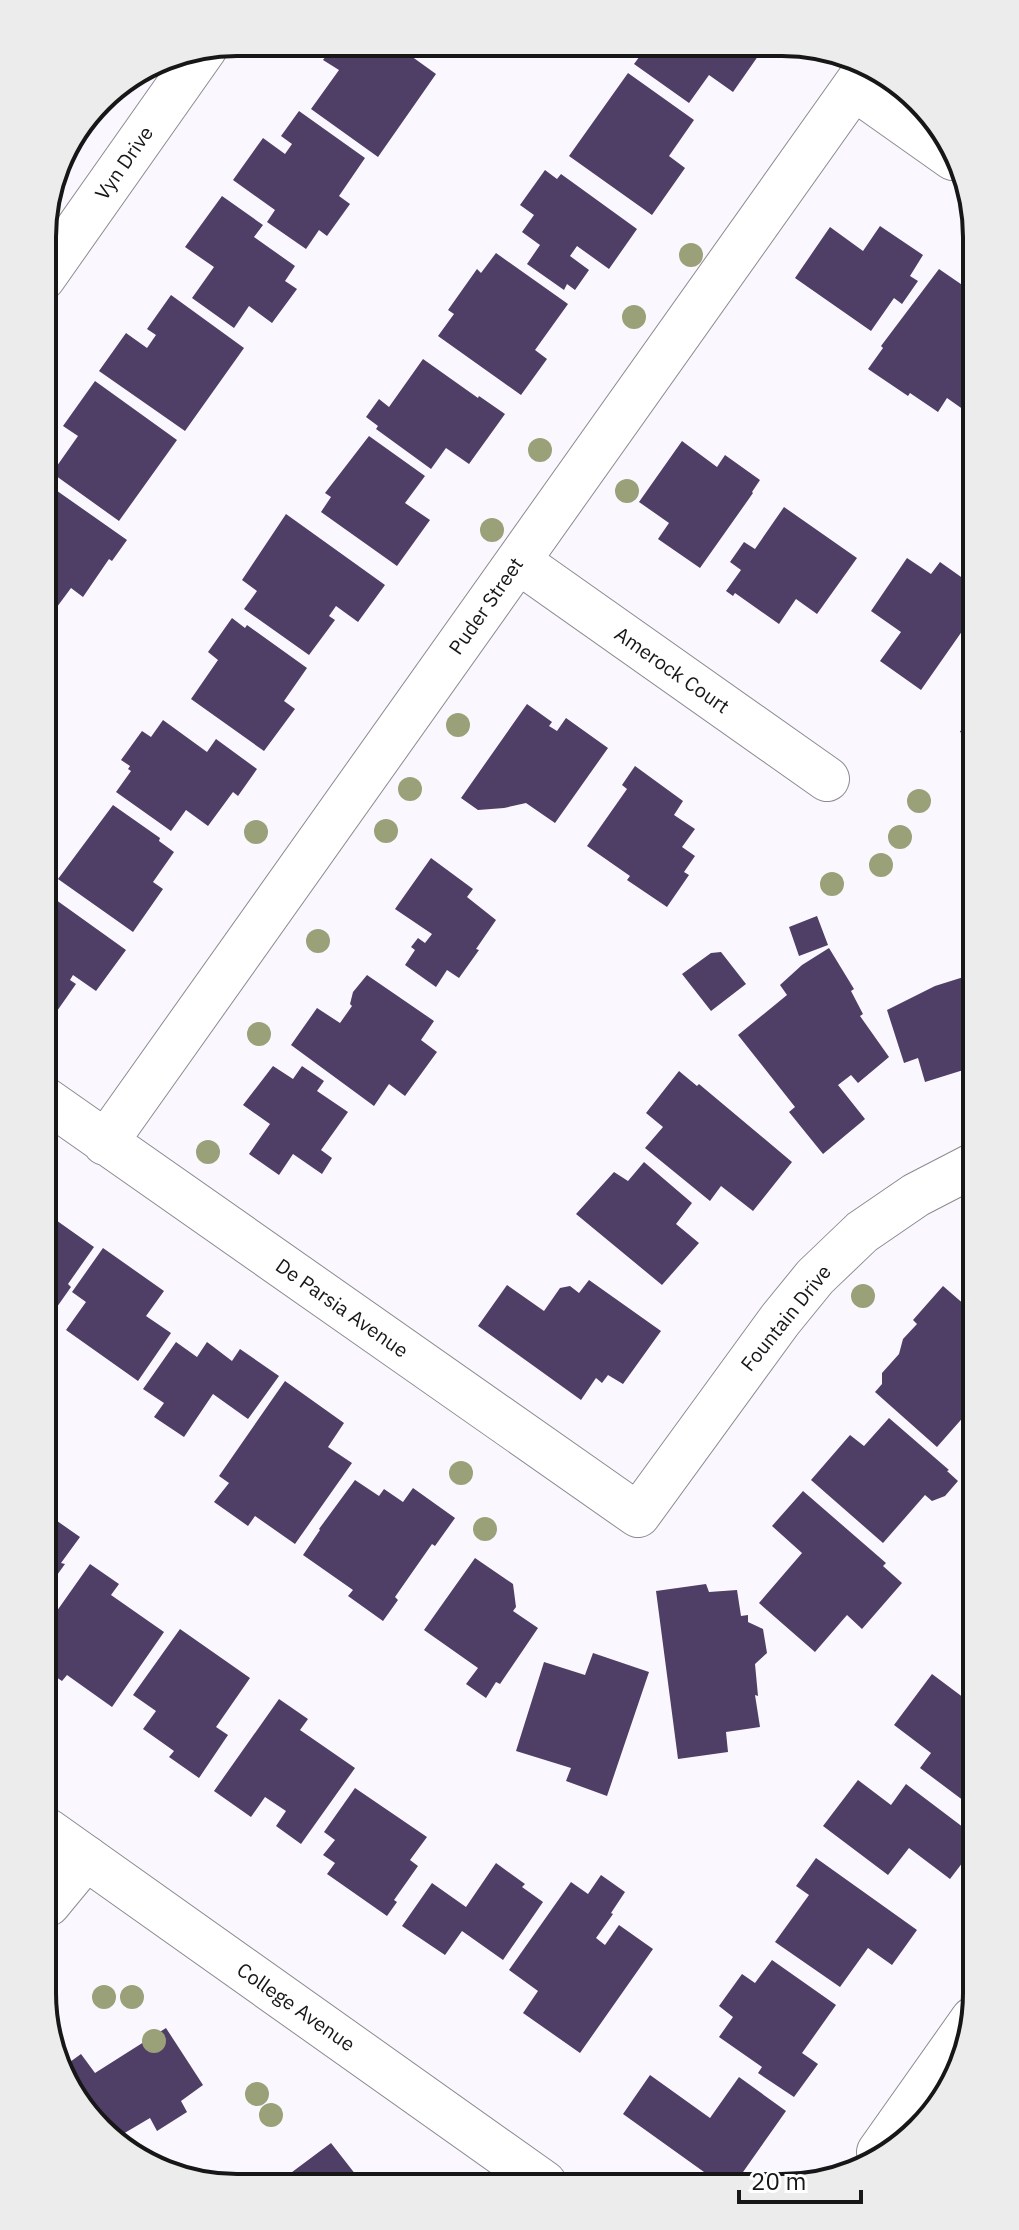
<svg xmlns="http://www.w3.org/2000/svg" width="1019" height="2230" font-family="'IBM Plex Sans',sans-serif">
	<rect width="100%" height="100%" fill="#faf8fe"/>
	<path fill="#4f3e66" d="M335,43H393L436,74L378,157L311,109L339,70L323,60Z
		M427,43H462L456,52L445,45L440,52Z
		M648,45H758L763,49L733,92L709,75L689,103L634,64Z
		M628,73L694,120L669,156L685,168L652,215L569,156Z
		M299,111L365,158L339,196L350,204L327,236L319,230L306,249L267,222L275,210L233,180L263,138L285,154L292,144L281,136Z
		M545,170L557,179L561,174L637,229L609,269L577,246L570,256L589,270L575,290L567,284L564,290L527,264L540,245L522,232L534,215L520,205Z
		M222,196L263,225L254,237L295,266L285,281L297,289L272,323L249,306L234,328L192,298L214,267L185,247Z
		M880,226L923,255L910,276L918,281L902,304L894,298L871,331L795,278L830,227L863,251Z
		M496,253L568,304L535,350L547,359L521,395L438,336L454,314L448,310L477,269L481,273Z
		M939,269L971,291V304L961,318L971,325V400L964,410L947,398L938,412L910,393L908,396L868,369L883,348L881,346Z
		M171,295L244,348L185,431L99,371L126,333L147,348L156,335L147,329Z
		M423,359L478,398L479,396L505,414L469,464L446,448L431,469L376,429L378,426L366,417L379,399L389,407Z
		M95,381L177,440L119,521L52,473L78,436L63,426Z
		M369,436L425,476L405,503L430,520L397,566L321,512L331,497L325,493Z
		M682,441L717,467L725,455L760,480L752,492L753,493L700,568L658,539L669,523L639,502Z
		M43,481L127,540L112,561L109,559L83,597L71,588L54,611L44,604Z
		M784,507L857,558L817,614L796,599L779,624L735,593L733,596L726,591L741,570L730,562L744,542L755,549Z
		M286,514L385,585L358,622L336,606L329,616L335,620L309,655L244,609L257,591L242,580Z
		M907,558L931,574L940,562L971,584L962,595L972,602V617L921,690L880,661L901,632L871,611Z
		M232,618L245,628L247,625L307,668L284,701L295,709L264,751L191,699L218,660L208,652Z
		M527,704L552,722L549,726L557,731L566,718L608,748L555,823L526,803L504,808L478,810L461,798Z
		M163,720L207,752L216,739L257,769L238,796L233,792L208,826L186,810L171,831L116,792L131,771L128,769L130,766L121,760L142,731L151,737Z
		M972,725V755L960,731Z
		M635,766L683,801L674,815L695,829L682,847L695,856L684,872L689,875L667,907L627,880L630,876L587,846L627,789L622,785Z
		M113,805L160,838L159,841L174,852L153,882L163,889L133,932L58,879Z
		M431,858L473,889L467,897L496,920L476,949L479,950L459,978L447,970L436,987L405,965L415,950L411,947L418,938L425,943L432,934L395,909Z
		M45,892L126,950L96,991L73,975L70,980L76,984L50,1021L45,1018Z
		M817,916L828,945L799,956L789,927Z
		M829,948L854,989L851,991L863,1014L860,1016L889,1057L858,1083L851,1075L838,1085L865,1119L823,1154L789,1112L795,1107L738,1035L787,995L780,985L802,965Z
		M721,952L746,984L711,1011L682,974L711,953Z
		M367,975L434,1021L421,1040L437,1052L405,1096L389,1084L374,1106L291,1045L317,1008L340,1023L352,1006L350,1004L353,992Z
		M970,975L973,983V1067L925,1082L918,1058L904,1063L887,1010L935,986Z
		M273,1066L293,1079L302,1066L324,1081L317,1091L348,1112L321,1150L332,1158L322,1174L293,1154L279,1175L249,1154L270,1124L243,1105Z
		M679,1071L697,1086L699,1084L792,1162L753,1211L721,1186L710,1201L645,1148L663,1127L646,1113Z
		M644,1162L692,1203L676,1224L699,1243L662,1285L576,1214L614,1172L628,1181Z
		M46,1213L94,1247L68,1284L71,1287L52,1314L46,1310Z
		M103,1248L164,1291L146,1316L171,1333L138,1381L66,1330L86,1302L72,1292Z
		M589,1280L661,1331L623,1384L608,1375L602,1383L596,1378L581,1400L478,1326L507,1285L544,1311L560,1288L570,1286L579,1293Z
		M943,1286L974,1313V1405L937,1447L875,1392L882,1384V1373L899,1354L903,1339L917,1324L913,1320Z
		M176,1342L197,1357L207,1342L232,1361L240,1349L279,1376L248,1419L213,1394L184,1437L154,1417L164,1403L143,1389Z
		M285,1381L344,1423L328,1447L352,1463L295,1544L255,1516L248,1526L214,1502L229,1483L219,1476Z
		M889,1418L949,1470L947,1471L958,1481L945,1496L932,1501L925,1495L883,1543L811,1480L850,1435L864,1446Z
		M355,1480L379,1496L384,1489L403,1502L413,1488L455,1518L435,1546L432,1544L395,1597L398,1600L383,1621L348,1596L353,1590L303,1555L320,1530L319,1529Z
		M803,1491L886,1563L883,1566L902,1583L862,1629L847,1615L815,1652L759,1603L802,1553L772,1526Z
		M50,1516L80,1537L61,1563L65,1564L47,1589V1520Z
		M475,1558L513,1584L516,1607L513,1611L538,1628L500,1684L496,1682L486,1698L466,1684L478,1668L424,1630Z
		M90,1564L119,1584L111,1595L164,1632L112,1707L67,1675L62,1681L47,1671V1625Z
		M706,1584L709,1592L737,1590L741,1616L748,1615V1622L763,1629L767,1653L755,1664L758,1696L755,1695L760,1727L726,1732L728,1752L678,1759L656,1591Z
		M180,1629L250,1678L216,1727L228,1735L199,1778L169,1757L174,1751L143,1729L156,1711L133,1695Z
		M593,1653L649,1672L607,1796L566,1781L571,1768L516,1751L544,1662L585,1675Z
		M932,1674L976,1707V1810L920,1768L931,1753L894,1725Z
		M279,1699L308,1719L300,1730L355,1768L301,1844L276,1826L286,1811L265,1797L251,1817L214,1791Z
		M858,1780L891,1805L906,1784L976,1837V1845L950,1879L909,1848L888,1875L823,1826Z
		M355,1788L427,1837L410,1860L418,1866L394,1900L397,1902L387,1916L327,1874L335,1863L323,1855L335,1840L324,1832Z
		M816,1858L917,1930L892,1965L868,1948L840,1987L775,1942L809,1895L796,1886Z
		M496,1863L525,1884L522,1887L543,1902L503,1960L462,1931L445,1955L402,1926L432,1883L466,1907Z
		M601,1875L625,1892L611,1913L613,1914L596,1938L605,1945L619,1925L653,1949L580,2053L523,2013L538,1991L509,1970L571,1882L588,1894Z
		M772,1960L836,2005L802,2053L818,2064L794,2097L758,2073L762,2067L719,2037L733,2017L719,2006L742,1974L755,1983Z
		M166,2028L203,2085L181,2101L187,2112L157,2131L150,2118L111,2141L108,2139L63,2067L81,2054L95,2073Z
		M650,2075L710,2118L739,2077L786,2111L736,2182H718L623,2114Z
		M331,2143L363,2184H276Z"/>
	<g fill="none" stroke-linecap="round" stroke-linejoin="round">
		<g stroke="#8d8b90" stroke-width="46">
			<path id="street" d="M854,88L953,158
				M43,278L205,48
				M518,561L827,779
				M46,1100L638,1515L780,1320L815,1277L862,1232L916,1195L974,1165
				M105,1143L867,69
				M48,1904L86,1858
				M879,2152L973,2019"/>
		</g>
		<g stroke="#8d8b90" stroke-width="46">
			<path id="secondary" d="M48,1831L544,2183"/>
		</g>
		<use href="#street" stroke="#fff" stroke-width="44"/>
		<use href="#secondary" stroke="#fff" stroke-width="44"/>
	</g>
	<g fill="#9aa178">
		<circle cx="691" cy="255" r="12"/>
		<circle cx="634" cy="317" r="12"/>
		<circle cx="540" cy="450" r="12"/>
		<circle cx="627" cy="491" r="12"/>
		<circle cx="492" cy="530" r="12"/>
		<circle cx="458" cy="725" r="12"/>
		<circle cx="410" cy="789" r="12"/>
		<circle cx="919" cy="801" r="12"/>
		<circle cx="386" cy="831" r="12"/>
		<circle cx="256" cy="832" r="12"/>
		<circle cx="900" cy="837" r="12"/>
		<circle cx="881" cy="865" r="12"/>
		<circle cx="832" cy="884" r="12"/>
		<circle cx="318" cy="941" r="12"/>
		<circle cx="259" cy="1034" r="12"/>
		<circle cx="208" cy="1152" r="12"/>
		<circle cx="863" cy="1296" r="12"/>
		<circle cx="461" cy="1473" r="12"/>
		<circle cx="485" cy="1529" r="12"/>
		<circle cx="104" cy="1997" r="12"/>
		<circle cx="132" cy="1997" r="12"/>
		<circle cx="154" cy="2041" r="12"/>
		<circle cx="257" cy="2094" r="12"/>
		<circle cx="271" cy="2115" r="12"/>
	</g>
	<g text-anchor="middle" stroke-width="8" stroke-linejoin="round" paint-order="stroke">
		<g font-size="20" fill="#171718" stroke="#fff">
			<text transform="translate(124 163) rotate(-55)" y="7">Vyn Drive</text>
			<text transform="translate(486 606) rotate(-55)" y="7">Puder Street</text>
			<text transform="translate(672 670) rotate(35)" y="7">Amerock Court</text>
			<text transform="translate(342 1308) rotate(35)" y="7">De Parsia Avenue</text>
			<text transform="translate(786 1318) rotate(-51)" y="7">Fountain Drive</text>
			<text transform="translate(296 2007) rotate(35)" y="7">College Avenue</text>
		</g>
	</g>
	<path d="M0 0H1019V2230H0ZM237 56H782A181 181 0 0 1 963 237V1993A181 181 0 0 1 782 2174H237A181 181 0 0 1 56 1993V237A181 181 0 0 1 237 56Z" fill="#ececed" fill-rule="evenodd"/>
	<path fill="none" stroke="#171718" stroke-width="4" d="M237 56H782A181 181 0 0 1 963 237V1993A181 181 0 0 1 782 2174H237A181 181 0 0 1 56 1993V237A181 181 0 0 1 237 56Z"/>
	<path d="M739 2190v12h122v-12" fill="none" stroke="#171718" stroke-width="4"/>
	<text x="751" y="2190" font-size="24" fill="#171718" stroke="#ffffff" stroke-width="6" paint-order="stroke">20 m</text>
</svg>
